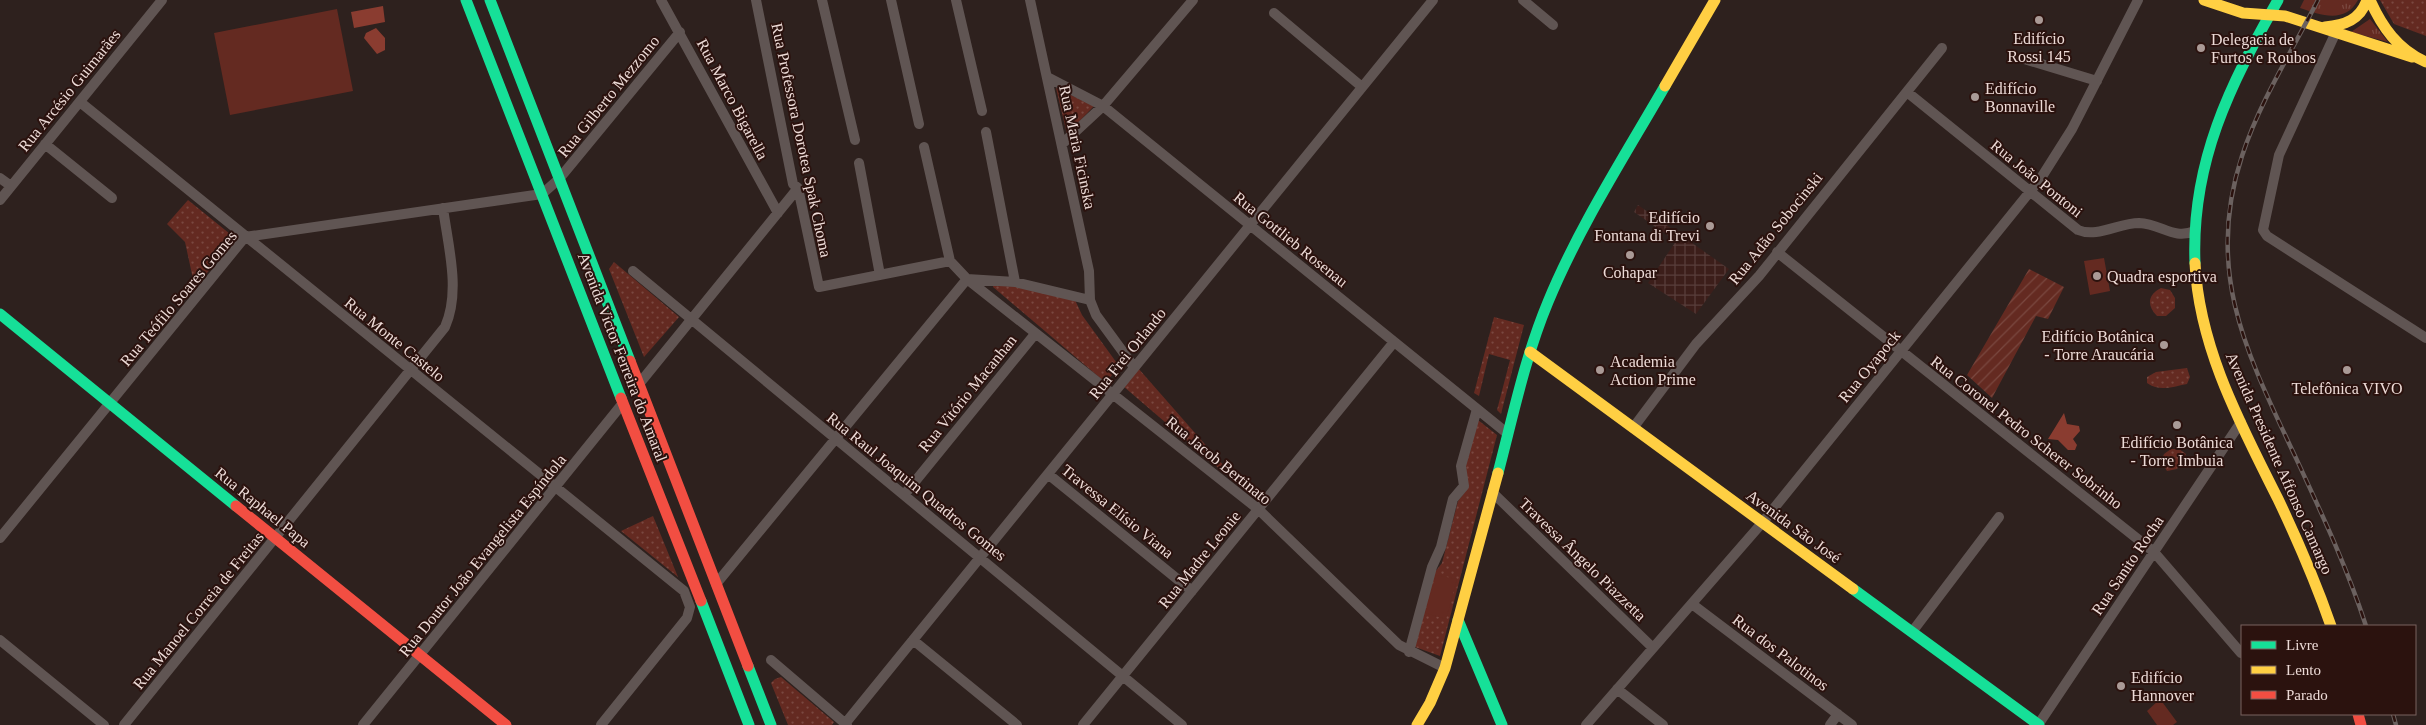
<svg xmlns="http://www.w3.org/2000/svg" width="2426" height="725" font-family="Georgia,serif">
	<defs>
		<pattern id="industrial-grid" width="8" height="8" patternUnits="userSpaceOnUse" patternTransform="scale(1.25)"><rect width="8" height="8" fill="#3c1e1a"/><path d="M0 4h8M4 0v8" fill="none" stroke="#583e3b"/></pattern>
		<pattern id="grass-tufts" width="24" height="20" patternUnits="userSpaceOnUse" patternTransform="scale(1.25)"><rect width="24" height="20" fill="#642a21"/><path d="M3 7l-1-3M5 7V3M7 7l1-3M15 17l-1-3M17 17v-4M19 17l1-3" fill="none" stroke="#7a4840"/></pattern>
		<pattern id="park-dots" width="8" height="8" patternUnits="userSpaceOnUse" patternTransform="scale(1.25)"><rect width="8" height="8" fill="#642a21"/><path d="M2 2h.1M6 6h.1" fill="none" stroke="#7a4840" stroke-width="1.8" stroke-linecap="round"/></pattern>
		<pattern id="garden-furrows" width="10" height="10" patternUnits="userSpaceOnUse" patternTransform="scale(1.25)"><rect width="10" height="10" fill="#642a21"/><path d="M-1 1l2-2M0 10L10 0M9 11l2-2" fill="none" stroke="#7a4840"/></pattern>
	</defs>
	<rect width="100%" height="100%" fill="#2e211e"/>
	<path fill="url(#industrial-grid)" d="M1638,205L1729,269L1696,314L1648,283L1676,241L1634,212Z"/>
	<path fill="url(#grass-tufts)" d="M2304,0H2358C2345,24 2321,15 2300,8Z
		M2370,19L2388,42L2351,32Z"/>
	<path fill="url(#park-dots)" d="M2380,0H2426V36L2394,24Z
		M1056,88L1094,106L1067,134Z
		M188,200L235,238L195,288L185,242L167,224Z
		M614,262L679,317L644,357L609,269Z
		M994,282L1075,300L1082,315L1119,366L1106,383L993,287Z
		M2161,288L2170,290L2175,298V308L2166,316H2157C2147,306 2147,295 2161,288Z
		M1494,317L1524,325L1501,414L1497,410L1510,360L1489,354L1479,396L1474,393Z
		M1138,368L1224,466L1222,471L1123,386Z
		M2187,368L2190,377L2187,384C2172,387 2160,392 2147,383V377L2156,372Z
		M1478,420L1497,435L1440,656L1415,647L1435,572L1442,563L1458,501L1468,488L1465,468Z
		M2171,449H2179L2186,454L2177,469L2167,471L2161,461L2164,454Z
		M653,516L678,577L621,531Z
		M781,677L834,722L832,725H788L771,683L775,679Z"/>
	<path fill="url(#garden-furrows)" d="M2029,269L2064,287L2048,319L2036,316L1992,398L1967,375Z"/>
	<path fill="#642a21" d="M337,9L353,91L230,115L214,33Z
		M2104,258L2110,291L2090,295L2084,261Z
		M1436,575L1457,579L1446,619L1425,613Z
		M2160,699L2177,722L2173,725H2157L2147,711Z"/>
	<path fill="#8a3c30" d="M383,6L385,22L354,28L351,12Z
		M376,28L385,38V50L377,54L364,38L366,33Z
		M2064,413L2067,424L2079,426L2080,431L2073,439L2077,445L2075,450H2068L2058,440L2048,439Z"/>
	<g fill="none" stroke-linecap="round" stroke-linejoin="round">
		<path stroke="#605553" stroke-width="10" d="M661,0L778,213
			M756,0L793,184L798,188L819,287L950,261L967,279L1015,282L1090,300L1096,315L1134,367
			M822,0L855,140
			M891,0L919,124
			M956,0L982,111
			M1030,0L1089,271L1090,300
			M1523,0L1553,25
			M1274,13L1362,87
			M2336,32L2279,155L2263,230L2267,236L2426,338
			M2021,58L2097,81
			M1049,78L1103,106L1508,434
			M1907,92L2078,230C2097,238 2119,223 2139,223C2162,224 2173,240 2195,231
			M80,102L684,591L690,607L687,618L601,725
			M986,132L1015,282
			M45,144L112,198
			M1062,144L1103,106L1193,0
			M924,147L950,261
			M859,163L880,275
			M0,178L11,186
			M0,200L162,0
			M1777,252L2154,552L2241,653
			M633,271L1182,725
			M639,384L798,188
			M1633,428L1696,344L1759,276L1942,48
			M1048,474L1192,591
			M1492,492L1653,648
			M904,495L1035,334
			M0,538L245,237L542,194L559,179L680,32
			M716,584L967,279L1258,509L1399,645L1445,668
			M1692,604L1852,725
			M1912,632L1999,517
			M0,640L104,725
			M913,640L1017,725
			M1409,652L1432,567L1441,547L1453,499L1464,486L1461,466L1477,409
			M771,660L847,725
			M1617,689L1663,725
			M124,725L445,327C461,291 448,246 443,208
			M363,725L623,403
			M844,725L1433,0
			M1083,725L1394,342
			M1586,725L1762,523L2041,178L2072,129L2138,0
			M1830,725L1838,714
			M2038,725L2241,422"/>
		<path stroke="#16e098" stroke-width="11" d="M466,0L621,398
			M490,0L630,361
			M2195,263C2191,162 2230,85 2278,0
			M0,314L236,506
			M1498,473C1513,416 1525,357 1548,302C1579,227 1624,157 1665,86
			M1853,589L2039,725
			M701,601L749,725
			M1458,620L1502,725
			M748,666L771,725"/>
		<path stroke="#ffcf43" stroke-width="11" d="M2204,0L2243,13L2285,16L2412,57
			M2370,0C2382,27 2398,50 2426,62
			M2325,27C2345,25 2360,20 2367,0
			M1665,86L1715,0
			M2195,263C2199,348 2241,425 2278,499C2298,541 2316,583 2331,626
			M1530,352L1853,589
			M1417,725L1430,703L1445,668L1498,473"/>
		<path stroke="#f24e42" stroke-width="11" d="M630,361L748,666
			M621,398L701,601
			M236,506L506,725
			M2358,714L2361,725"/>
		<g stroke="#6b615f" stroke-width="4.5">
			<path id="rail" d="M2318,0C2292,51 2260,101 2242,156C2204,271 2247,354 2295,456C2321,512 2347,567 2366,626
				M2393,714L2396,725"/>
		</g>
		<use href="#rail" stroke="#2b120e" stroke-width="2.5" stroke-dasharray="8" stroke-linecap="butt"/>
	</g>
	<g fill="#aa9a96" stroke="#2b120e" stroke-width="2">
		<circle cx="2039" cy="20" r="5"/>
		<circle cx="2201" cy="48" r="5"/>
		<circle cx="1975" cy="97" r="5"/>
		<circle cx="1710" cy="226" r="5"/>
		<circle cx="1630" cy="255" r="5"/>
		<circle cx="2097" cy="276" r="5"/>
		<circle cx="2164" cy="345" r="5"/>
		<circle cx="1600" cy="370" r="5"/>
		<circle cx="2347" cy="370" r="5"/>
		<circle cx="2177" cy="425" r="5"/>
		<circle cx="2121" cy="686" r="5"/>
	</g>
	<g text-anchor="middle" stroke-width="4" stroke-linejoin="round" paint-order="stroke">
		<g font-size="16" fill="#eddbd7" stroke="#2b120e" text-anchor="start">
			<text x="2039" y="44" text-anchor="middle">Edifício<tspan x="2039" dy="18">Rossi 145</tspan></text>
			<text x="2211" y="45">Delegacia de<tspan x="2211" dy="18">Furtos e Roubos</tspan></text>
			<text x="1985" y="94">Edifício<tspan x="1985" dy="18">Bonnaville</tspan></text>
			<text x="1700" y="223" text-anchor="end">Edifício<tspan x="1700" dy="18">Fontana di Trevi</tspan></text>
			<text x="1630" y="278" text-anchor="middle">Cohapar</text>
			<text x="2107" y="282">Quadra esportiva</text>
			<text x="2154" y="342" text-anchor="end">Edifício Botânica<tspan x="2154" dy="18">- Torre Araucária</tspan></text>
			<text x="1610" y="367">Academia<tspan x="1610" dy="18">Action Prime</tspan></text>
			<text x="2347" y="394" text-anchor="middle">Telefônica VIVO</text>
			<text x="2177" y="448" text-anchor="middle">Edifício Botânica<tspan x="2177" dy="18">- Torre Imbuia</tspan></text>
			<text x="2131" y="683">Edifício<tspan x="2131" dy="18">Hannover</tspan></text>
		</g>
		<g font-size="16" fill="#eddbd7" stroke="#2b120e">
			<text transform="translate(69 90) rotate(-51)" y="6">Rua Arcésio Guimarães</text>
			<text transform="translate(608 96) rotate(-51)" y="6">Rua Gilberto Mezzomo</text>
			<text transform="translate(733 99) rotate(62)" y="6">Rua Marco Bigarella</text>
			<text transform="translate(802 140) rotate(78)" y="6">Rua Professora Dorotea Spak Choma</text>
			<text transform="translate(1078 147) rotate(78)" y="6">Rua Maria Ficinska</text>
			<text transform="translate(2037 178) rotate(39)" y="6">Rua João Pontoni</text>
			<text transform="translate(1775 228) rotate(-51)" y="6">Rua Adão Sobocinski</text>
			<text transform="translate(1291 239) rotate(39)" y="6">Rua Gottlieb Rosenau</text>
			<text transform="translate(178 298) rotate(-50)" y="6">Rua Teófilo Soares Gomes</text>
			<text transform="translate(395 339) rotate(39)" y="6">Rua Monte Castelo</text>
			<text transform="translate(1127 353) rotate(-51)" y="6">Rua Frei Orlando</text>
			<text transform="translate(623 357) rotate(69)" y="6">Avenida Victor Ferreira do Amaral</text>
			<text transform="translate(1869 366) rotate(-51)" y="6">Rua Oyapock</text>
			<text transform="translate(967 393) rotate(-51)" y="6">Rua Vitório Macanhan</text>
			<text transform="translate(2027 432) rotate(38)" y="6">Rua Coronel Pedro Scherer Sobrinho</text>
			<text transform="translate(1219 460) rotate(39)" y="6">Rua Jacob Bertinato</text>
			<text transform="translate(2280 463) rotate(66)" y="6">Avenida Presidente Affonso Camargo</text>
			<text transform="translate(917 486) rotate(39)" y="6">Rua Raul Joaquim Quadros Gomes</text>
			<text transform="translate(263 507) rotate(39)" y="6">Rua Raphael Papa</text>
			<text transform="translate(1118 511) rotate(39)" y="6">Travessa Elísio Viana</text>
			<text transform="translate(1794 526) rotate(36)" y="6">Avenida São José</text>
			<text transform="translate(482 555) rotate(-51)" y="6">Rua Doutor João Evangelista Espíndola</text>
			<text transform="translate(1199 559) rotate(-51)" y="6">Rua Madre Leonie</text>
			<text transform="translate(1583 559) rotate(44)" y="6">Travessa Ângelo Piazzetta</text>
			<text transform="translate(2127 565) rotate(-56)" y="6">Rua Sanito Rocha</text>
			<text transform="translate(198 610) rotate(-51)" y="6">Rua Manoel Correia de Freitas</text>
			<text transform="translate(1781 652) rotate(37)" y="6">Rua dos Palotinos</text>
		</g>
	</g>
	<rect x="2241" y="625" width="175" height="90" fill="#2b120e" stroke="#79625e"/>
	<rect x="2251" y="641" width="25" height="8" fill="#16e098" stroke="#79625e"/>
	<text x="2286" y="650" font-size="15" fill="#eddbd7">Livre</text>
	<rect x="2251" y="666" width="25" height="8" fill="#ffcf43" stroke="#79625e"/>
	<text x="2286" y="675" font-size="15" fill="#eddbd7">Lento</text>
	<rect x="2251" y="691" width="25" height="8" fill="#f24e42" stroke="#79625e"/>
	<text x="2286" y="700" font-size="15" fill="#eddbd7">Parado</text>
</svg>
